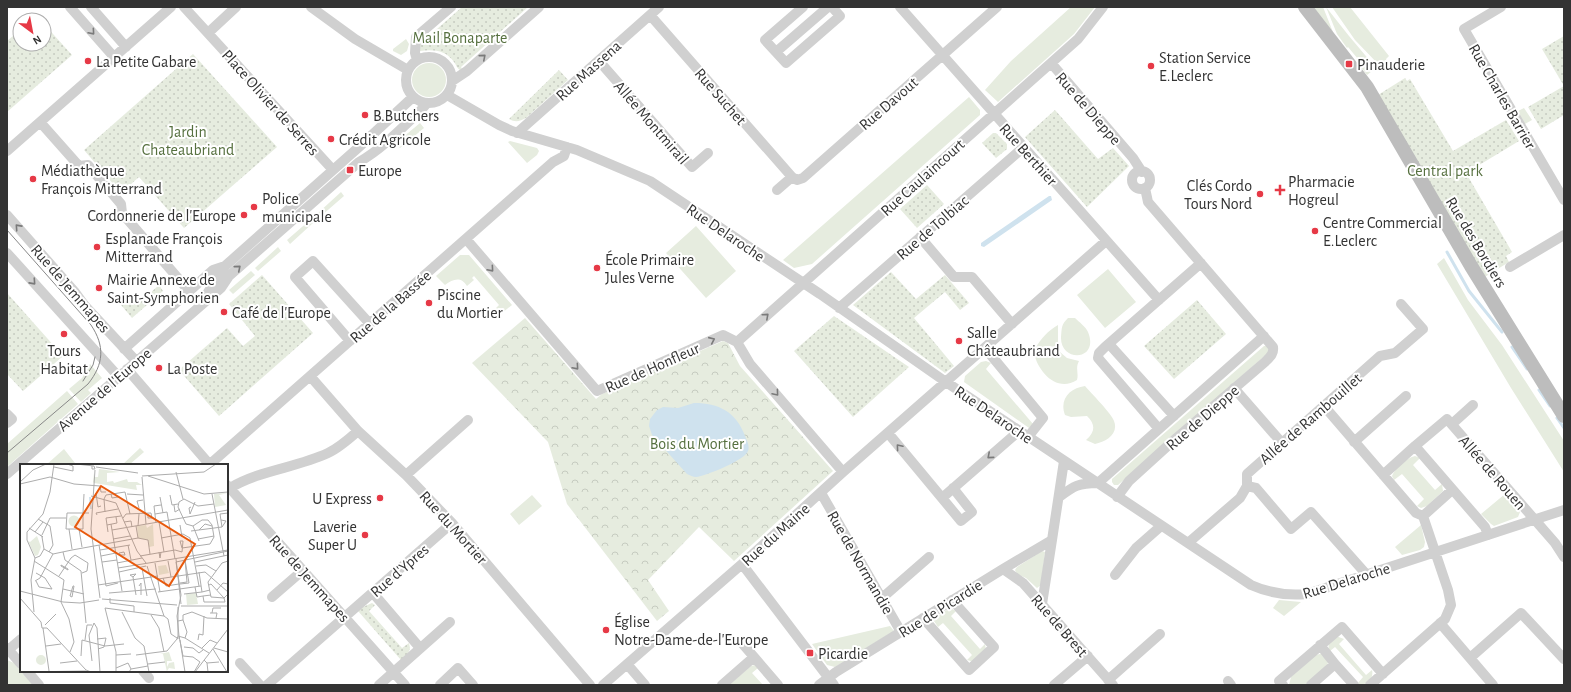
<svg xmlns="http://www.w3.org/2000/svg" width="1571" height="692" font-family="'Alegreya Sans',sans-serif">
	<defs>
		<pattern id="forest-crowns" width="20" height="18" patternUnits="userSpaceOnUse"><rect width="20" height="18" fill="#e6ecdf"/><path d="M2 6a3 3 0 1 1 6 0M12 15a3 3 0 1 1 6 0" fill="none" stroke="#c6cbc0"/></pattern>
		<pattern id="park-dots" width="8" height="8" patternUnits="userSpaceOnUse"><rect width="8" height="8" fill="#e6ecdf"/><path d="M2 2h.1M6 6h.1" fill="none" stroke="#c6cbc0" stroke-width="1.8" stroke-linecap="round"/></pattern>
	</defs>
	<rect width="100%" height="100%" fill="#fff"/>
	<path fill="#e6ecdf" d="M1071,7H1095L1074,34L998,102L985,90L1011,61Z
		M1311,7H1323L1333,32Z
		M1326,7L1349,36L1376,68L1367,75L1361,67L1363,65L1348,47L1347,48L1337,34Z
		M1332,7H1350L1389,56L1386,59L1387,62L1380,66L1355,40Z
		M406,39L409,44L407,51L401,55L393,51V49Z
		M412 80a17 17 0 1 1 34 0a17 17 0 1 1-34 0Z
		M969,97L980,110V115L812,264L794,268L783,260Z
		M1524,108L1532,120L1523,125C1520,119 1521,116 1518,111Z
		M420,123L424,128L400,148L396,143Z
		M510,141L537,148L539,151L537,155L527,163L508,142Z
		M341,192L344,196L321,216L318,213Z
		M310,220L313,223L290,244L287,240Z
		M696,226L736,271L706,298L666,253Z
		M278,247L281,251L258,271L255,268Z
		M460,255H469L512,305L502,313L499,312L496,308L499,305L474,276L472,278L474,280L467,286C461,276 453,279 445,285L436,276Z
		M1444,258L1468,300L1502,345L1564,441V472L1511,388L1437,264Z
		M1108,269L1136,302L1105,328L1077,295Z
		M251,271L255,275L233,294L229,290Z
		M1068,318H1075C1079,322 1086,327 1088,332C1100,361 1060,363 1061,337C1062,327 1061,325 1068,318Z
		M1058,325V344L1055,347L1049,346L1035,349C1041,338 1048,331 1058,325Z
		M1264,346H1268L1269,352L1118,485H1114L1112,482V479Z
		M1054,350L1060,352L1067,358L1079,361C1075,368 1079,373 1077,380C1057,393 1038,372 1034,353Z
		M986,361L991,363L986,369L1033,424L1029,428L964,382L965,376L981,362Z
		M90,364L102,378L88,390L91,393L81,402L69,389L82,378Z
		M1085,386C1091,393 1112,414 1114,421C1119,434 1106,442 1095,444L1086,440C1095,432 1096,425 1087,416L1071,417L1065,415C1059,399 1070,388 1085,386Z
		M67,391L78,404L7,467V444Z
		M140,448L144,452L129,465H122Z
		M64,449L75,463L73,465H46Z
		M1415,456L1420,458L1413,465L1435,490L1442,484L1443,491L1427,506L1421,508L1417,506L1424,499L1402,474L1394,480L1392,476C1395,468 1407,458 1415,456Z
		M1505,494L1520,512L1518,517L1494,526L1491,524L1481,514Z
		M532,495L542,506L519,525L510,514Z
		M1421,525L1425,542L1424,547L1420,550L1402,555L1395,547Z
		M1042,551L1045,552L1041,585L1037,588L1026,578L1017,574L1015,570L1017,567Z
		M1279,600L1301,602L1284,616L1273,608Z
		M950,608L956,611L951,616L980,649L985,644L986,650L974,662L967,660L972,655L943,623L938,627L934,621L939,615Z
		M890,626L894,631L835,667L827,665L812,644Z
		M1336,636L1344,639L1339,644L1366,675L1372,670C1374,678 1368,684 1361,685L1358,683L1363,677L1335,647L1330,651C1326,644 1331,641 1336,636Z
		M1320,654H1324C1327,659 1330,662 1326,667L1305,685H1289L1291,677L1315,655Z
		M7,660L14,663L33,685H7Z
		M755,665L758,668L752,673L763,685H729L751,666Z"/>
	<path fill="url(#forest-crowns)" d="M525,318L596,399L602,394L723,341L728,343L740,366L833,471L734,561L699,527L648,580L669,611L657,621L567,504L548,442L472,363Z"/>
	<path fill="url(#park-dots)" d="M462,7H528L461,67L462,69L460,70C456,67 457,66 454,62C446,50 433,49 420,51V44Z
		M44,24L72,55L7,112V41L20,30V44H44Z
		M1564,36V115L1541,129L1528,107L1564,86L1542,49Z
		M193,54L277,147L184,228L139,177L121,193L84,150Z
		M559,70L568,80L526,118C520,121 516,123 509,119Z
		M1405,78L1407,81L1410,79L1453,151L1506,120L1519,141L1466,173L1512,252L1506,256L1509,262L1483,278L1378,95Z
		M1055,110L1098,159L1113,148L1129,166L1087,207L1025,137Z
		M993,133H996L1007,144V149L996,158L982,143Z
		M927,185L944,204L917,228L900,209Z
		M891,272L916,299L945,275L969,303L960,310L945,292L914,318L954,366L945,373L853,305Z
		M262,275L313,333L219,416L179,370L227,328L243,346L255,336L229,304Z
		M159,285L163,291L132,318L117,300L122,295L123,297L127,293L138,304Z
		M7,293L63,356L23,391L7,374Z
		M1197,300L1226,334L1174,379L1144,346Z
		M834,316L909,367L853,417L794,351Z
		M372,603L375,605L369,611L402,648L409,643L410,648L408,654L401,660L358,611L363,607Z"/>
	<path fill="#cfe2ee" d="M1049,196H1051L1052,200L984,247L981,246V243Z
		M694,403C719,403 736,412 745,436C747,441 750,446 748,451C745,460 706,476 696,477C693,477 690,475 687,474L652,435L649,426L650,419L657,410L663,407L678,408Z"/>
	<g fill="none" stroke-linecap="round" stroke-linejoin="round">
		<path stroke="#cfe2ee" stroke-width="3" d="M1447,252L1469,291L1502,332
			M1512,347L1527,369
			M1539,390L1550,406
			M1557,418L1564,428"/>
		<path stroke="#d0d0d0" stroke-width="10" d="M70,7L114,57
			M91,7L126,47
			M184,7L333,170
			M311,7L355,39L408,70
			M803,7L765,40L786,63L840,16L832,7
			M900,7L1159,300
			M1501,7L1464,29L1564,200
			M650,15L792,177
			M208,33L236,7
			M776,52L828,7
			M406 80a23 23 0 1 1 46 0a23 23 0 1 1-46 0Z
			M417,60L415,53L416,37L451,7
			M599,61L692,167L708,153
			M1051,63L1133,158L1142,172
			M452,81L467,71L539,7
			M447,95L499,125L512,131L577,150L650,181L820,294L946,382L1251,585C1269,593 1287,596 1307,594L1564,510
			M40,122L79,166L88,165L121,204L122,213L189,291
			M517,133L659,7
			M7,151L171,7
			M1132 180a9 9 0 1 1 18 0a9 9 0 1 1-18 0Z
			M777,190L792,177L797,180L803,178L997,7
			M7,215L74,291L85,306L136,361
			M920,237L954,277H972L1012,324
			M466,239L597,391L723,335L737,342L750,364L843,472
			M7,253L118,376
			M1510,267L1564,235
			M205,297L225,266L359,147L413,97
			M839,308L1024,147
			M350,341L295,277L313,261L370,324
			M737,342L1078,39L1103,7
			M1109,344L1174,416
			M985,348L1043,418L1028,437
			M124,349L213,270L225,266
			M127,369L210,465
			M310,376L358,431L406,475L452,523L590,685
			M1234,388L1282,443
			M1324,406L1416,513L1423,516L1448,590L1451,605L1445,619L1370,685
			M7,414L12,419L7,423
			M1452,424L1473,405
			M1159,429L1098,358L1099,353L1105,347L1201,263
			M888,433L942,498L1019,431
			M1354,442L1406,396
			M1415,446L1447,419L1555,543L1564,557
			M209,465L553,162L564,156L567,147
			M7,474L221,288L229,276L359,162C382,149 402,128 422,109L427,103
			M406,475L468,420
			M1383,475L1415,446L1485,527L1488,535
			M227,485L405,685
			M1247,486L1256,488L1291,529L1311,512L1367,575
			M230,488C260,470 296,468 328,453C339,448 349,439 358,431
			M821,493L901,632
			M1059,497C1074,486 1078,483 1098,483L1264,336
			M1117,497L1129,481L1173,441L1265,362C1270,357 1274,354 1273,347L1148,202L1145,188
			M942,498L961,521L972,512L953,488
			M1423,516L1452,490
			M1188,543L1240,498L1247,486V474L1380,356L1395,353L1423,329L1401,304
			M742,564L834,685
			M1003,569L1023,583L1113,685
			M1115,575L1136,548L1161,526
			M373,593L420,648
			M272,597L302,571
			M882,598L929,557
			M1042,604L1052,540
			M923,618L969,670L994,647L952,600
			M1440,623L1493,685
			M741,642L754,657
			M1320,645L1335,664
			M7,648L21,664
			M7,651L21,639
			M1470,658L1521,613L1564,659
			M240,663L260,685
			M627,664L645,685
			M27,671L39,685
			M143,671L149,678
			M1108,680L1160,634
			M1228,681L1231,685
			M267,685L452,523
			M379,685L450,622
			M440,685L458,668L473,685
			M603,685L742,564L843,472L1106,241
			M722,685L754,657L778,685
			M819,685L836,672L1003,569L1052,540L1064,461
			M1054,685L1088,656
			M1283,685L1279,681L1342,627L1383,674
			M1311,685L1335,664L1354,685"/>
		<path stroke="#bdbdbd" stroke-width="14" d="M1305,7L1367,87L1471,266L1564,416"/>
		<path stroke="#888" stroke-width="1" d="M7,230L91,325C105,346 104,364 88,384L7,453
			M83,381L93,365L95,357"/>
	</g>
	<defs><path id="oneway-chevron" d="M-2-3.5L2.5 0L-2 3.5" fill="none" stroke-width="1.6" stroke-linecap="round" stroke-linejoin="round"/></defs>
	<g stroke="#7a7a7a">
		<use href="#oneway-chevron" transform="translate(92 32) rotate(49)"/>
		<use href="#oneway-chevron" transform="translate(483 57) rotate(-41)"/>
		<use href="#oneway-chevron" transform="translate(18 227) rotate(-132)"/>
		<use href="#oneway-chevron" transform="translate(238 268) rotate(-40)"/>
		<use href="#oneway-chevron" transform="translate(491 269) rotate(49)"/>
		<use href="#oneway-chevron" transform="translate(33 282) rotate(48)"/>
		<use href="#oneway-chevron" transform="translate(766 316) rotate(-42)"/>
		<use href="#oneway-chevron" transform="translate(712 340) rotate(-24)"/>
		<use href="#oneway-chevron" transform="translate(576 367) rotate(49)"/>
		<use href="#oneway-chevron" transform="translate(776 393) rotate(50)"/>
		<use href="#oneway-chevron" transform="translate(899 447) rotate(-130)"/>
		<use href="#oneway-chevron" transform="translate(990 456) rotate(139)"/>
	</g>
	<g fill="#e63946" stroke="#fff" stroke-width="1.5">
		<circle cx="88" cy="61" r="4"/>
		<rect x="1345" y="60" width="8" height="8" rx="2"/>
		<circle cx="1151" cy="66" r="4"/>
		<circle cx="365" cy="115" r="4"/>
		<circle cx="331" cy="139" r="4"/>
		<rect x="346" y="166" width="8" height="8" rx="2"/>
		<circle cx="33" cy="179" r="4"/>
		<path d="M1278 184h4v4h4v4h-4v4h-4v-4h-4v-4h4z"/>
		<circle cx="1260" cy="194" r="4"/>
		<circle cx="254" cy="207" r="4"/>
		<circle cx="244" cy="215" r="4"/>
		<circle cx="1315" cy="231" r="4"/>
		<circle cx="97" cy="247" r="4"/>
		<circle cx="597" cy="268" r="4"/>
		<circle cx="99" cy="288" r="4"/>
		<circle cx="429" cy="303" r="4"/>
		<circle cx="224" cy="312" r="4"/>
		<circle cx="64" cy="334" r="4"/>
		<circle cx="959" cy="341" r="4"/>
		<circle cx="159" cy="368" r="4"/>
		<circle cx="380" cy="498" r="4"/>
		<circle cx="365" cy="535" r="4"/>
		<circle cx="606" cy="630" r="4"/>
		<rect x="806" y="649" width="8" height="8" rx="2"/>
	</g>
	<g text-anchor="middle" stroke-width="4" stroke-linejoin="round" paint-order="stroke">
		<g font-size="16" fill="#56703f" stroke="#fff">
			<text x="460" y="43">Mail Bonaparte</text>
			<text x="188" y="137">Jardin<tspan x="188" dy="18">Chateaubriand</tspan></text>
			<text x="1445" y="176">Central park</text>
			<text x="697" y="449">Bois du Mortier</text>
		</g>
		<g font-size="16" fill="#333" stroke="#fff" text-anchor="start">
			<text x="1159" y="63">Station Service<tspan x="1159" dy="18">E.Leclerc</tspan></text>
			<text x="96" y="67">La Petite Gabare</text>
			<text x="1357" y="70">Pinauderie</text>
			<text x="373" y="121">B.Butchers</text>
			<text x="339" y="145">Crédit Agricole</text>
			<text x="41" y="176">Médiathèque<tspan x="41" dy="18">François Mitterrand</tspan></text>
			<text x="358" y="176">Europe</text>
			<text x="1288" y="187">Pharmacie<tspan x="1288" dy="18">Hogreul</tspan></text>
			<text x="1252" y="191" text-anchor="end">Clés Cordo<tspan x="1252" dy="18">Tours Nord</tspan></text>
			<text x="262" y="204">Police<tspan x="262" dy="18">municipale</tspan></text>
			<text x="236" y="221" text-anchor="end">Cordonnerie de l'Europe</text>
			<text x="1323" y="228">Centre Commercial<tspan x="1323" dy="18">E.Leclerc</tspan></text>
			<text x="105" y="244">Esplanade François<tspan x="105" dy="18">Mitterrand</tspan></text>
			<text x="605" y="265">École Primaire<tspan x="605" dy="18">Jules Verne</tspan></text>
			<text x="107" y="285">Mairie Annexe de<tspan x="107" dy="18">Saint-Symphorien</tspan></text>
			<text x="437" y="300">Piscine<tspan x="437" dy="18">du Mortier</tspan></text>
			<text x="232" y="318">Café de l'Europe</text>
			<text x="967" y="338">Salle<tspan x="967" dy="18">Châteaubriand</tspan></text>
			<text x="64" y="356" text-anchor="middle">Tours<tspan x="64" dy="18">Habitat</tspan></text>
			<text x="167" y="374">La Poste</text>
			<text x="372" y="504" text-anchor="end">U Express</text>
			<text x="357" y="532" text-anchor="end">Laverie<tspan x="357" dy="18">Super U</tspan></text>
			<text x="614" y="627">Église<tspan x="614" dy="18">Notre-Dame-de-l'Europe</tspan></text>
			<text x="818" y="659">Picardie</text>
		</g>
		<g font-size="16" fill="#333" stroke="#fff">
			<text transform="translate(588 70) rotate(-42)" y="6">Rue Massena</text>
			<text transform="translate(721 96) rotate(49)" y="6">Rue Suchet</text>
			<text transform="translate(1503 96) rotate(60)" y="6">Rue Charles Barrier</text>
			<text transform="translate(271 102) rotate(48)" y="6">Place Olivier de Serres</text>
			<text transform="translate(888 103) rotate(-41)" y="6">Rue Davout</text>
			<text transform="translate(1089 108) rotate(49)" y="6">Rue de Dieppe</text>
			<text transform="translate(652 122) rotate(49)" y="6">Allée Montmirail</text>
			<text transform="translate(1029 154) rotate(48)" y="6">Rue Berthier</text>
			<text transform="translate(922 177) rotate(-42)" y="6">Rue Caulaincourt</text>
			<text transform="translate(932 227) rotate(-41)" y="6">Rue de Tolbiac</text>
			<text transform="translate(726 232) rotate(34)" y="6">Rue Delaroche</text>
			<text transform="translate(1477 242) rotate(59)" y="6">Rue des Bordiers</text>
			<text transform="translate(71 288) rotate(49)" y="6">Rue de Jemmapes</text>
			<text transform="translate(390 306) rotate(-41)" y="6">Rue de la Bassée</text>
			<text transform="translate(652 367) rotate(-24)" y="6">Rue de Honfleur</text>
			<text transform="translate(104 389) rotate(-41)" y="6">Avenue de l'Europe</text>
			<text transform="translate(994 414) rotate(34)" y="6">Rue Delaroche</text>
			<text transform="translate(1202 417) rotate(-41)" y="6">Rue de Dieppe</text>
			<text transform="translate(1310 418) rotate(-41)" y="6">Allée de Rambouillet</text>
			<text transform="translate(1493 472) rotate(49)" y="6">Allée de Rouen</text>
			<text transform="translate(454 527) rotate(48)" y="6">Rue du Mortier</text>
			<text transform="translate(775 534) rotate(-42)" y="6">Rue du Maine</text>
			<text transform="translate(861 562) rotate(60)" y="6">Rue de Normandie</text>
			<text transform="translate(399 570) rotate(-41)" y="6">Rue d'Ypres</text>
			<text transform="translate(310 578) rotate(48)" y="6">Rue de Jemmapes</text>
			<text transform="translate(1346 580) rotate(-17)" y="6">Rue Delaroche</text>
			<text transform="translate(940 608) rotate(-32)" y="6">Rue de Picardie</text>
			<text transform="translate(1060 625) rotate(49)" y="6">Rue de Brest</text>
		</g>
	</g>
	<g transform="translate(20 464)">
		<rect width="208" height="208" fill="#fff"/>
		<path d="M79,5L100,8L87,9V18L93,17L94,19L107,15L108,18H117L122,21H116L117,26L74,19L73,18L74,9V13H78ZM208,29L199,31L206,41L195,43L194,30ZM149,188L152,197H147V203L149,199L154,198L155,205L149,204L147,207L154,208H147L143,190H140ZM16 196a5 5 0 1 1 10 0a5 5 0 1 1-10 0Z" fill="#e6ecdf"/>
		<path d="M133,60L134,82L129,83L128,76L118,74L117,62L126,61L127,64Z" fill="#e6ecdf"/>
		<path d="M48.5 57a5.5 5.5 0 1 1 11 0a5.5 5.5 0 1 1-11 0ZM17,72L21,83L18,91L15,92L8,77L10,78ZM146,101L149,109L139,111L138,102ZM176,129L178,140L167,141L166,130Z" fill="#e6ecdf"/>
		<path fill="none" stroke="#cfe2ee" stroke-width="2" d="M70,33L71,45"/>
		<path fill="none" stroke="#adadad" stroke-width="1" d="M56,0L74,2L75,5H72V2M34,3L53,7V2L47,0M76,3L118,9M75,6L71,65L80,134M156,8L163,35M122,12L184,8L196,0M128,12L184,30L208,28M122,13L126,60M0,18L13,6L26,0M0,20L30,13L54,20L80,22L81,28H86M76,29L78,43L81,42M64,30L63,49H69M91,30L92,34L98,33L93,29M107,30L123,31M192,30L204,92M150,31L152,41L158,40M71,32L96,39L117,87L126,99M140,33L143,49M84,35L86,31L105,28L110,50M84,35L85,48M154,41L155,48L160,45M171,43L169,44L170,50L175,38M119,44L117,37L123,36M47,49H63V65H46ZM135,50L147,48L155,95M77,51L76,49L98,45M86,54L101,52M86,54L88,68M103,54L106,50L131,49L132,54H128V50M18,55L30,62L33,81L29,88M201,56L206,57L202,63M104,58L111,57L112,63M139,58L144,88M136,59L134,42L141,41M91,60L102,127M87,61L97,59L96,53M160,61L162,73M116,62L118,74M118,62L119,50M173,62L179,77M9,64L23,73L20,71M49,65L52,85M59,65L62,83M92,66L208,46M179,66L185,60L192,62M171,67L202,63L200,50L208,49M15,68L23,58M22,71L30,54H46M141,74L163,70L170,74L179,122M93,75L110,72M178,75L194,72M79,81L86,122L98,119M108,81L111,96M162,84L190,80L194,73L192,61L188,56H182L173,62L166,60L158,43L159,38L164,35L178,42L194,40M162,84L160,77H163L162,88M24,85L33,90L52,86M52,86L118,74L128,76L130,90M80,86L110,81M43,88L45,96L61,107L66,159M104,88L105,91H100L99,89ZM139,88L140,94L141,88M81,92L96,89M120,92L155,86L162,88M15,94L20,92L24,85L22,73M156,95L161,140M14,97L44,116L41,138L49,155L54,178L50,188M148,97L151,113M82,98L97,96M175,98L208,91M97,99L122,94M135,99L140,128M41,101L48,105V106L41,102ZM127,102L144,152M176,102L186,101L196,107M98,104L208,86M122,104L127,132M99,108L126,102M179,108L182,128L190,126M39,112L51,94L55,91L68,99L67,107L62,109M113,113L116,110L110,111L113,113L116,131M143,114L146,122L159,120M138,115L185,108L208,128M15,117L20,114L33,90M16,117L19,123L32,125L25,114L16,109M160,119L167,118L165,96L169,119L160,120M78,121L138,112M189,121L191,120L204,134M53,122H54L52,133L50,132ZM119,122L121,119V131M175,123L177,133L183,132M43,125L64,130M197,126L203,119L208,120M0,127L43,138L60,139L79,136M138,128L181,122M89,129L136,125M164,130L182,128M191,131L183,132L184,138H205L204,134L208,130M0,134L21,158L22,164H27L66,206L71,208M90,134V139L114,142V148M204,134L191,133L188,118L202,99L208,97M82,135L157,141M161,142H208M85,144L144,152L148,155L151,170L157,174M85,144L96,188V208M14,148L11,116L15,94L7,76V68L23,50L30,28L34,0M102,148L115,174L124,182L129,208M190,149H197L196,154M192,149L193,144H201M131,151L139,164L144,188M163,156L167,168L165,174M158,157L163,156V151L172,148L187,154L208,155M25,161L36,150M23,164L29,207M158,172V143M160,173L157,175L158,172L165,174L189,189M77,175L86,174L84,183L78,185M65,176L67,161H72M160,176L165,208M178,176L179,170L183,171L184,152M26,182L41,180M164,183L173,184L179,189L183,186M182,184L190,176L197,179M194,184L208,188M193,185L207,208M96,191L111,190M116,191L147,187L157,175M61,192L62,176L85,182L104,180M184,196L187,199L188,208M72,197L69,171L74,159L77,164L80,208M40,199L57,197M187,199L199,198M128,200L145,198M96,204L108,199L111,205L109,208M111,205L128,202M4,208L66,207M174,208L180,198L173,193L163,192L159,172L157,152L161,131L156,98L208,87M175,208L208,165"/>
		<path fill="#e8590c" fill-opacity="0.15" stroke="#e8590c" stroke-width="2" d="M81,22L175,80L149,122L55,63Z"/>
		<rect width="208" height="208" fill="none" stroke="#333" stroke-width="2"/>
	</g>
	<rect width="1571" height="692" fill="none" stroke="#333333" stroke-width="16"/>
	<g transform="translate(32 32) rotate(148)"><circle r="19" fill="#ffffff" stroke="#adadad"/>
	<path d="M0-3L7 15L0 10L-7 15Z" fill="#e63946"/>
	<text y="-6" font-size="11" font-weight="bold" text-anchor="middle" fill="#333333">N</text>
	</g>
</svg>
